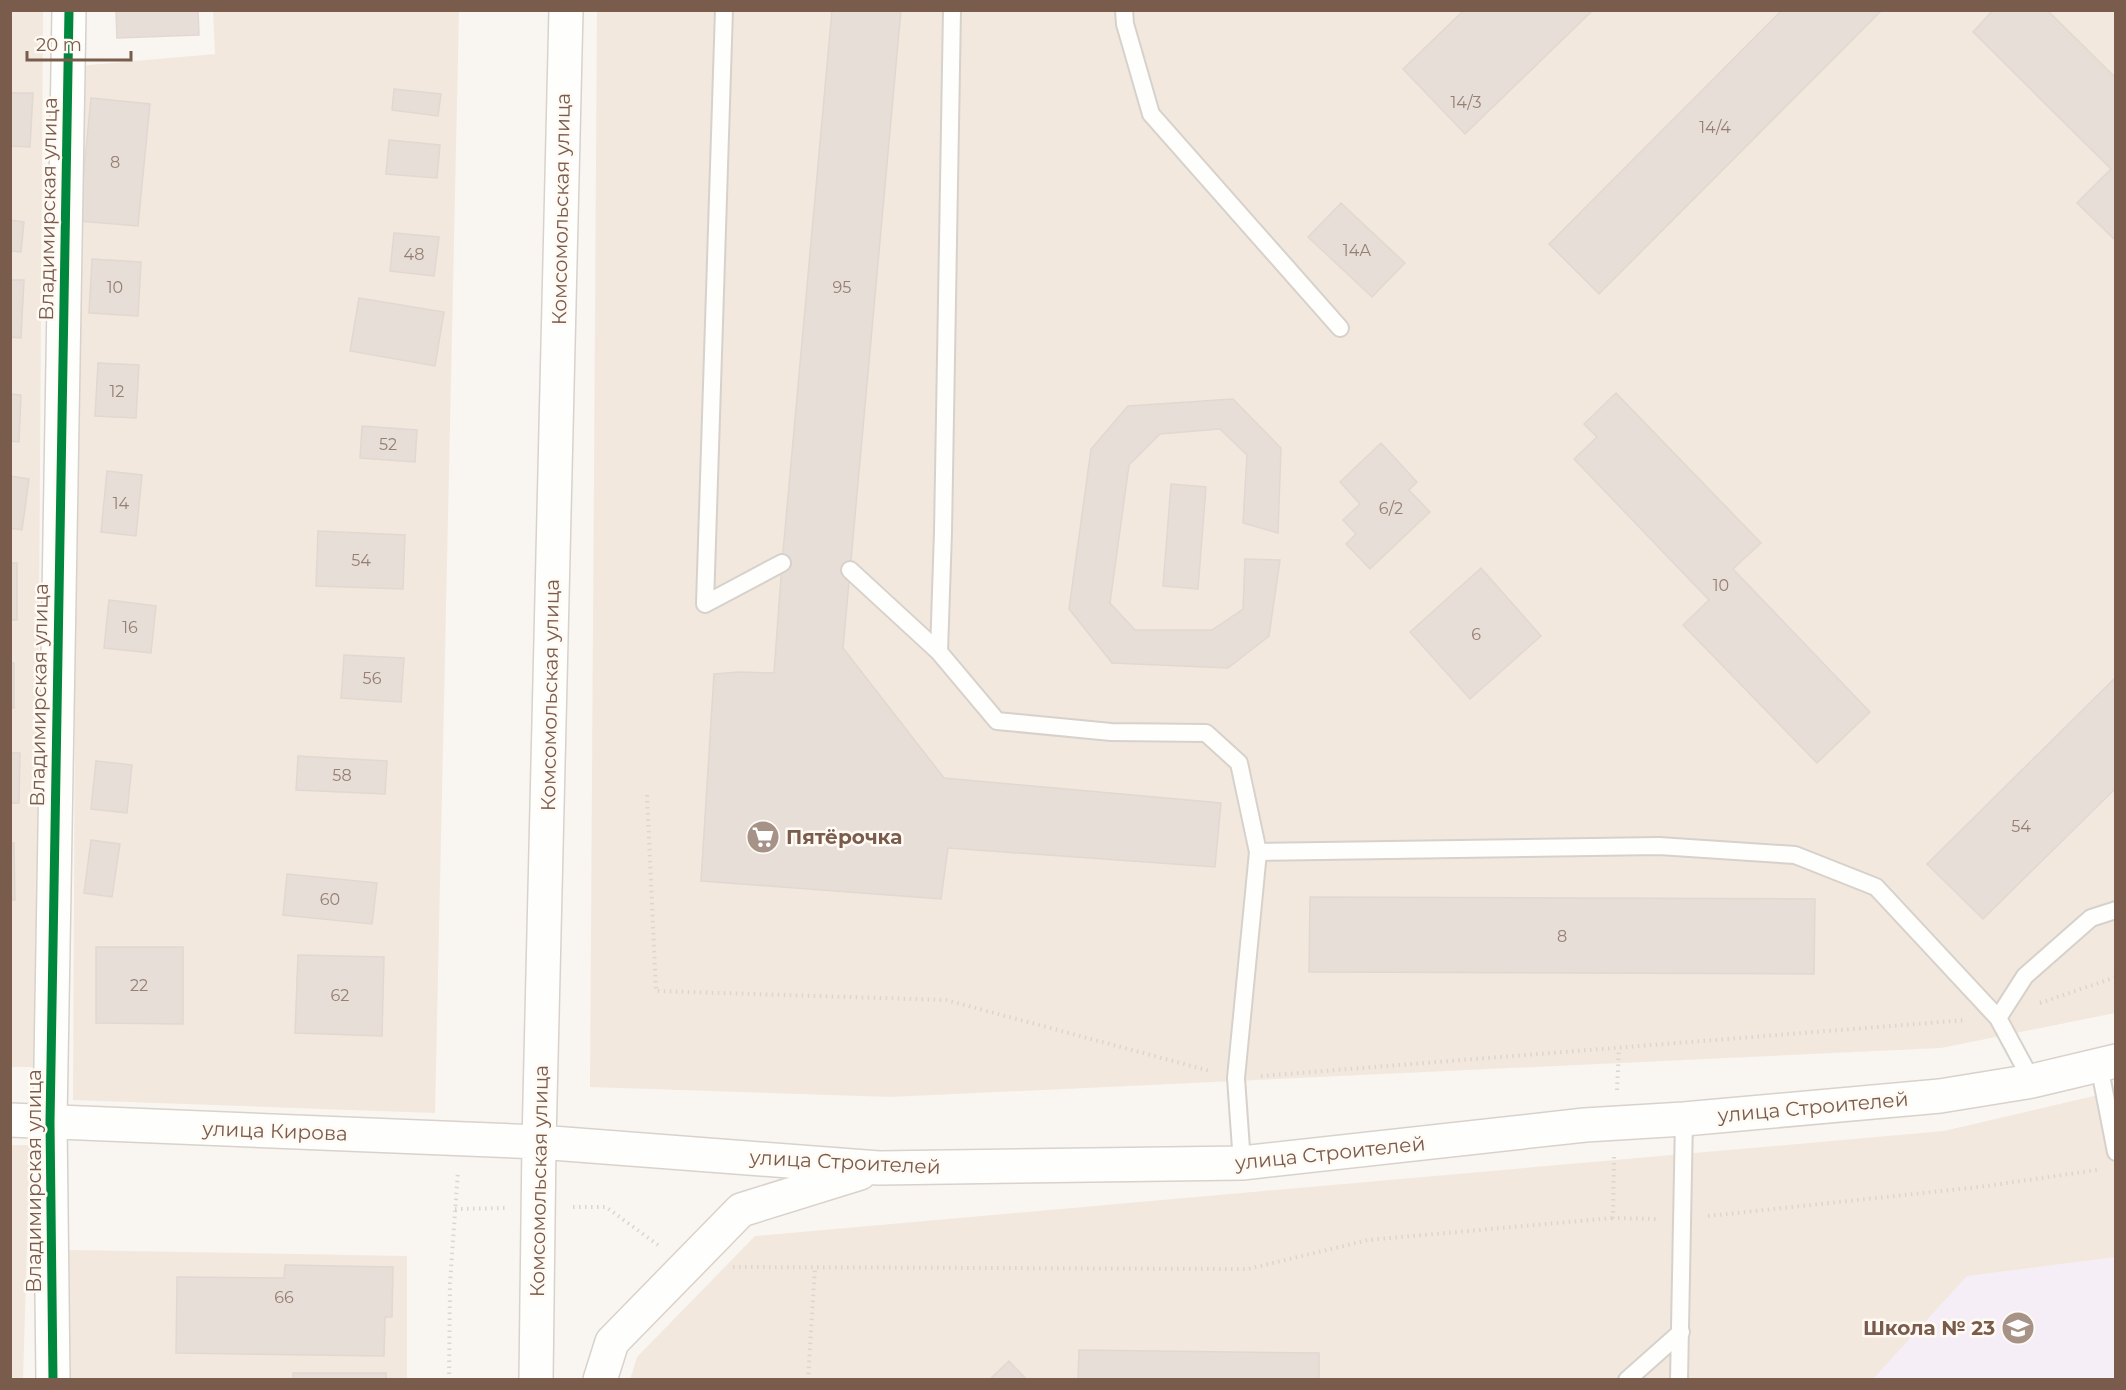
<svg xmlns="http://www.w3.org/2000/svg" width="2126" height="1390" font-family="Montserrat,sans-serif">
	<rect width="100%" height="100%" fill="#f9f5f0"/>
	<path fill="#f2e8de" d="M10,11H43L36,1067H10Z
		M213,11H459L435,1113L73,1100L78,66L215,54Z
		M597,11H2115V1013L1941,1048L890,1097L590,1087Z
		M2115,1091V1379L630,1380L637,1357L755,1236L1944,1131Z
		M11,1145H30L23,1379H11Z
		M69,1250L407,1256V1379L66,1380Z"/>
	<path fill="#f6eef6" d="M2115,1257V1379H1873L1967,1276Z"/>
	<path fill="#e6ded7" stroke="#e2d8d2" stroke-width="1.5" d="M116,10H198L199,35L117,38Z
		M832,10H901L843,648L944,778L1221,803L1215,867L948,848L941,899L701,881L714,674L739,672L774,673L782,563Z
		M1464,10H1593L1465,134L1403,69Z
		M1782,10H1882L1599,294L1549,244Z
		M1993,10H2047L2116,78V241L2077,203L2111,169L1973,32Z
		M394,89L441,94L438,116L392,110Z
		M10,93H33L30,147L10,146Z
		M91,98L150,104L138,226L79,221Z
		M389,140L440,145L437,178L386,174Z
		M1341,203L1405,263L1372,297L1308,237Z
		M10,220L24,222L21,252L10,251Z
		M394,233L439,237L434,276L390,271Z
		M92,259L141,262L138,316L89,313Z
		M10,280H24L21,338L10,337Z
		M359,298L444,312L435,366L350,351Z
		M98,363L139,365L136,418L95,416Z
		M1616,393L1761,543L1733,569L1870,712L1817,763L1683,625L1709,600L1574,459L1597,437L1584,424Z
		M10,394L21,395L19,442L10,441Z
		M1233,399L1281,448L1278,533L1243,523L1247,455L1220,429L1160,434L1129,465L1110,603L1135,630H1212L1243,609L1245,559L1280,560L1269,636L1228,668L1112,663L1069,609L1091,449L1128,406Z
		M362,426L417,430L415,462L360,458Z
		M1381,443L1417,482L1409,490L1430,512L1370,569L1346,544L1356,534L1343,520L1360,504L1340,482Z
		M107,471L142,475L136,536L101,532Z
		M10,476L29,479L22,530L10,528Z
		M1171,484L1206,487L1198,589L1163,586Z
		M318,531L405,535L403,589L316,586Z
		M10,563H17V620H10Z
		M1481,568L1541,636L1470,699L1410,632Z
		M109,600L156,606L151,653L104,648Z
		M344,655L404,658L401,702L341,698Z
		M10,663H14V708H10Z
		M2116,677V788L1983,919L1927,864Z
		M10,753H20L19,803H10Z
		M298,756L387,761L385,794L296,790Z
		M96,761L132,765L127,813L91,809Z
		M91,840L120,844L112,897L84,893Z
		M10,843H14L15,900H10Z
		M287,874L377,883L372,924L283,915Z
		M1310,897L1815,899L1814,974L1309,972Z
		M96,947H183V1024L96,1023Z
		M298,955L384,957L382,1036L295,1033Z
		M285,1265L393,1267L392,1317H385L384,1356L176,1353L177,1277L284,1278Z
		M1079,1350L1319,1353V1380H1078Z
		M1009,1361L1027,1380H989Z
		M293,1373H386V1380H293Z"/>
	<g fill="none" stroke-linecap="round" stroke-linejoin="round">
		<g stroke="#d7d1cb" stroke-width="20">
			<path id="service" d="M724,10L705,604L782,563
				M952,10L943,532L939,652L997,721L1111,732L1206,733L1239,763L1258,852L1659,846L1795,855L1876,887L1998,1018L2032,1081
				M1124,10L1125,24L1151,114L1340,328
				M850,570L939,652
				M1998,1018L2025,976L2091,918L2116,910
				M2099,1065L2116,1152
				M1242,1163L1236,1078L1258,852
				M1627,1380L1681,1332
				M1679,1380L1684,1119"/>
		</g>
		<g stroke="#d7d1cb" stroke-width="36">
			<path id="minor" d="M53,1380L50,1122L69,10"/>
		</g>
		<g stroke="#d9d2cb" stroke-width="36">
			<path id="secondary" d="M10,1120L539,1142L879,1168L1242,1163L1585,1125L1684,1119L1940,1096L2032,1081L2116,1061
				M536,1380L539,1142L566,10
				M600,1380L612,1342L741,1210L860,1173"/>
		</g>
		<path stroke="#dcd5d0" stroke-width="4" stroke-dasharray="1.5 4.5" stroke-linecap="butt" d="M647,795L656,991L946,1000L1210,1071
			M2040,1003L2116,977
			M1261,1076L1966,1020
			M1617,1090L1619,1048
			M1614,1157L1613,1218L1656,1219
			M573,1207H606L658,1245
			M455,1209L506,1208
			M1708,1216L1979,1187L2097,1170
			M733,1267L1248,1269L1368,1240L1613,1218
			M449,1380L450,1283L458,1171
			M808,1380L815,1267"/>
		<use href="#service" stroke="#fefefd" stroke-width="16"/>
		<use href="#minor" stroke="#fefefd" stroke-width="33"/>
		<use href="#secondary" stroke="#fefefd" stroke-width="33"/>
		<g stroke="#fffaf3" stroke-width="13">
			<path id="cycleway" d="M53,1380L50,1122L69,10"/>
		</g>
		<use href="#cycleway" stroke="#00873e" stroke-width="9"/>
	</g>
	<defs>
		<g id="supermarket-disc" transform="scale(1.725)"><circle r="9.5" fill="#a69286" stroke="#fffaf3"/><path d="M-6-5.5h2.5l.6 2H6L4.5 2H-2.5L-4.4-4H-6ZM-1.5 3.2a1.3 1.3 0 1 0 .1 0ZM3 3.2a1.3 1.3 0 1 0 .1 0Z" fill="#fff"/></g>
		<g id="school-disc" transform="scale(1.725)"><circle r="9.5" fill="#a69286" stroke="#fffaf3"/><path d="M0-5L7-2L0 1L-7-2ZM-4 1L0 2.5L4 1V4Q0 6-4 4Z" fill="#fff"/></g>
	</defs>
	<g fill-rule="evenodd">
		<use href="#supermarket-disc" x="763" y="837"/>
		<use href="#school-disc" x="2018" y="1328"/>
	</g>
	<g text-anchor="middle" stroke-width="5" stroke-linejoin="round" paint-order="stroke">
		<g font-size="16" fill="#977e72">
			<text x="1466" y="108">14/3</text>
			<text x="1715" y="133">14/4</text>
			<text x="115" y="168">8</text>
			<text x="1357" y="256">14А</text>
			<text x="414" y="260">48</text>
			<text x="115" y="293">10</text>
			<text x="842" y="293">95</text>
			<text x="117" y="397">12</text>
			<text x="388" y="450">52</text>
			<text x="121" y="509">14</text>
			<text x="1391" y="514">6/2</text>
			<text x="361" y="566">54</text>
			<text x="1721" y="591">10</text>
			<text x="130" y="633">16</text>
			<text x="1476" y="640">6</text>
			<text x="372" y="684">56</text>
			<text x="342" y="781">58</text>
			<text x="2021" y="832">54</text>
			<text x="330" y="905">60</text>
			<text x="1562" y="942">8</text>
			<text x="139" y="991">22</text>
			<text x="340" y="1001">62</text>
			<text x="284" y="1303">66</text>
		</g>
		<g font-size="20" fill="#7a5c4d" stroke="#fffaf3">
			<text transform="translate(48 209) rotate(-89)" y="7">Владимирская улица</text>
			<text transform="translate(561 209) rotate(-89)" y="7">Комсомольская улица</text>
			<text transform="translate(39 695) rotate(-89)" y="7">Владимирская улица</text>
			<text transform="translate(550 695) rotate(-89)" y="7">Комсомольская улица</text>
			<text transform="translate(1813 1107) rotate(-5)" y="7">улица Строителей</text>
			<text transform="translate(275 1131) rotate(2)" y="7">улица Кирова</text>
			<text transform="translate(1330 1153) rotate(-6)" y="7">улица Строителей</text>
			<text transform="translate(845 1162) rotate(3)" y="7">улица Строителей</text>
			<text transform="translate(34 1181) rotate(-90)" y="7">Владимирская улица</text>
			<text transform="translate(539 1181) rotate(-89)" y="7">Комсомольская улица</text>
		</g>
		<g font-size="20" font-weight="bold" fill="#7a5c4d" stroke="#fffaf3" text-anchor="start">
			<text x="786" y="844">Пятёрочка</text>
			<text x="1995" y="1335" text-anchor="end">Школа № 23</text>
		</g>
	</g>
	<rect width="2126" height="1390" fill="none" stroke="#7a5c4d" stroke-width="24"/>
	<path d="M27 51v9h104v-9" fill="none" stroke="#7a5c4d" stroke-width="3"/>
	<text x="36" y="51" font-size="18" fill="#7a5c4d" stroke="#fffaf3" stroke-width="4.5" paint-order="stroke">20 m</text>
</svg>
